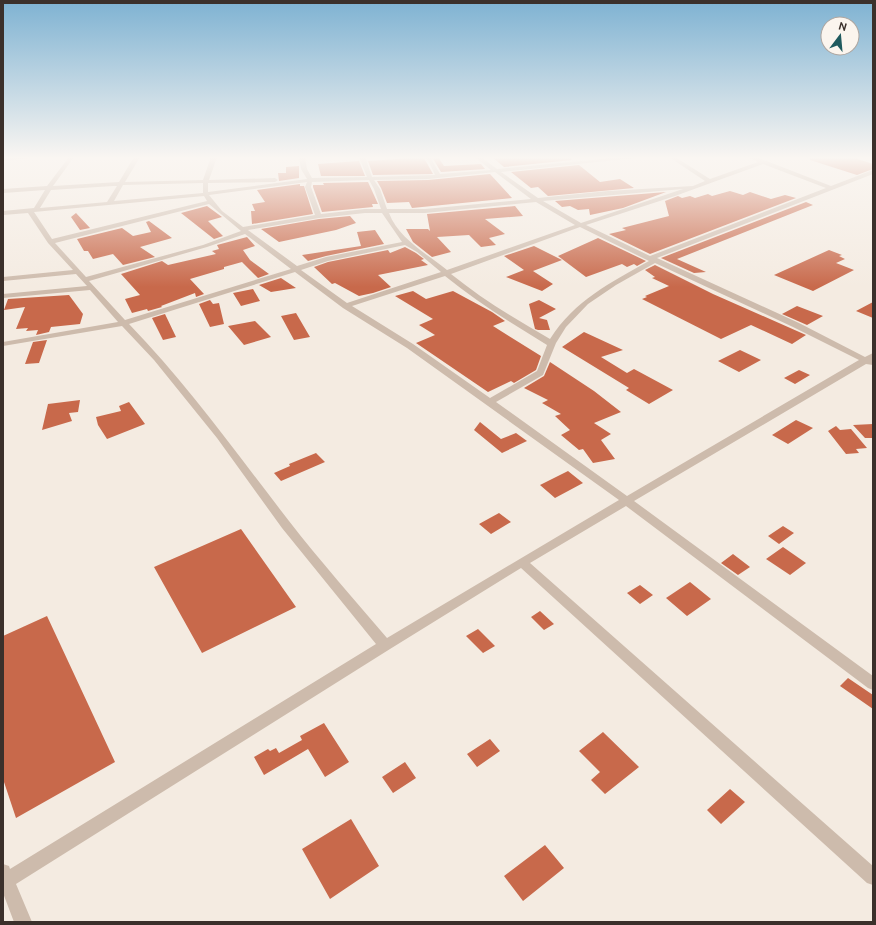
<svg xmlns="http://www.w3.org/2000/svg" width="876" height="925" font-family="Ubuntu,sans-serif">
	<rect width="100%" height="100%" fill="#f4ebe1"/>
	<path fill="#c8694b" d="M432,157H438L444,166L481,164L485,169L441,172Z
		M492,157H569L572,160L504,167Z
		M810,157H852L873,164V169L857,175L810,160Z
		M412,158H424L433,174L373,175L368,161Z
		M359,161L365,176H321L318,164Z
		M579,165L600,182L620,179L634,188L548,196L538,187L531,188L511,172Z
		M299,166V178L279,181L278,173H286V167Z
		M490,174L512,198L412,208L409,202L387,203L381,188L377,181L428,180Z
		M368,182L378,204H372L373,207L322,212L313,187V185H324L323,183Z
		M300,184V186H304L313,214L252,224L251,211H255L252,204L265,202L257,190Z
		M730,191L743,195L750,192L771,199L785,195L796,198L650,254L609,234L626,230L622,228L669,216L665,201L678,196L682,198L690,196L695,198L708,194L712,196Z
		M666,192L623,208L590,215L589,209L578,210L570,206L562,207L555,201Z
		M806,202L813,205L677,259L706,272L694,273L661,258Z
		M207,206L222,217L208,221L223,236L214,239L181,213Z
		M515,206L523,216L485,219L505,234L489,238L496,245L481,247L469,235L437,237L451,252L432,257L413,242L406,229H428L430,231L427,214Z
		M76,213L90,228L80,230L71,217Z
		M350,216L356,223L336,230L279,242L261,229L319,219Z
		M149,221L172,238L140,247L155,257L123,265L113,254L93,259L88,251H84L77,239L122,228L133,236L151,232L146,222Z
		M375,230L384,244L326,256L308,261L302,255L361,246L357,232Z
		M247,237L255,246L243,250L250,260L269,274L258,278L242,262L224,267V269L190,279L204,294L196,297L195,293L161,306L162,307L148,311L147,309L132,313L125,299L140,295L121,274L162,261L168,265L216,254L212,251L219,249L217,245Z
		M598,238L646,261L637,266L634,264L627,267L622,264L586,277L558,256Z
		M534,246L562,260L533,271L553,284L542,291L506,277L524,270L504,256Z
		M405,247L416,253L424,259L421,260L428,265L378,275L391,287L373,293L359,296L335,283L332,284L314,267L328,262L388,250L390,253Z
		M829,250L842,255L839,256L845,259L836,263L854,270L813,291L774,275Z
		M655,265L713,294L806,335L792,344L751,325L721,339L642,299L647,297L645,296L669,286L652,278L655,277L645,270Z
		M281,278L296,288L271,292L259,285Z
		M253,289L260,301L241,306L233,293Z
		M413,291L426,299L453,291L492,312L505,321L493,326L541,356L536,370L514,383L511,381L488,392L416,343L435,335L419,325L433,319L395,296Z
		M69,295L83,314L80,324L51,327L49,332L36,335L38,330L26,331L28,328L16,329L25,307L4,310L8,299Z
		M210,300L213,304L219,303L224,324L210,327L199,304Z
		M539,300L556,309L539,318L547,320L550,330H538L535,329L529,304Z
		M873,302V318L856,311Z
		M797,306L823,316L807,325L782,314Z
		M296,313L310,337L294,340L281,316Z
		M165,314L176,337L163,340L152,318Z
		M255,321L271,337L244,345L228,326Z
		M584,332L623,350L601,357L627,373L634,369L673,390L649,404L626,390L629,388L562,347Z
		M47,340L39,363L25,364L33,342Z
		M740,350L761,360L739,372L718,361Z
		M550,362L594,391L621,412L594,423L611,434L601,440L615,459L593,463L583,449L579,450L561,435L570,430L555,416L561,414L542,403L548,400L524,388L544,376Z
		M799,370L810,375L795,384L784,378Z
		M80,400L78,412L69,413L72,421L42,430L48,404Z
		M129,402L145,424L107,439L98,425L96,417L121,411L119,406Z
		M796,420L813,428L788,444L772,435Z
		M480,422L501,439L516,433L527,441L502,453L474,430Z
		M873,424V438H865L853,425Z
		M836,426L840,430L851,429L867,448L856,449L859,453L846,454L828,431Z
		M316,453L325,462L281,481L274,473L290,466L289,464Z
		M568,471L583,483L555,498L540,485Z
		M499,513L511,522L491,534L479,524Z
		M783,526L794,533L779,544L768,536Z
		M241,529L296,607L202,653L154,567Z
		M783,547L806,563L790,575L766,559Z
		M733,554L750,567L738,575L721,563Z
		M690,582L711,599L687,616L666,598Z
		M640,585L653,595L640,604L627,593Z
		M540,611L554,624L544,630L531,617Z
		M47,616L115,762L16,818L3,779V636Z
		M478,629L495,646L483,653L466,636Z
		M848,678L873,695V709L840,686Z
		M324,723L349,762L325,777L308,749L264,775L254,757L268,749L270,751L276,748L279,753L302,740L300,736Z
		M603,732L639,767L605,794L591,780L600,772L579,751Z
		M490,739L500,751L477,767L467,754Z
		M405,762L416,778L393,793L382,777Z
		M730,789L745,802L721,824L707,810Z
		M351,819L379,866L330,899L302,849Z
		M545,845L564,868L523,901L504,876Z"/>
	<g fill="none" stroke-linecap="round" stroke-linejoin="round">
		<path fill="#cdbbac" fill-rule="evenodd" d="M3,157H38L3,161Z
			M69,157H74L53,186L119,182L134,157H140L125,182L203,180L211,157H217L209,180L275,178L278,180L275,182L208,183V192L307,179L301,169L299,157H305L307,169L312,178L367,177L359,157H365L372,177L435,175L429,162L425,157H430L440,174L491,170L475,157H481L497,169L623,157H645L501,172L538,198L608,191L693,186L705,181L669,157H675L710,179L758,162L748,157H756L831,186L873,170V174L657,258L799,323L865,357L873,353V365L866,364L634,501L873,676V690L868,688L626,506L530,563L873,866V885L867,883L521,568L390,649L16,884L32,922H14L3,893V864L9,866L10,869L376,644L282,528L217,438L154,360L122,326L3,346V342L118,322L90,290L3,298V294L87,286L76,274L3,281V277L73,270L48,243L28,213L3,215V211L34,208L45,190L3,193V189L47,186ZM763,164L826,188L650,256L586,225L675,196ZM495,172L531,199L425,209H387L380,189L374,180L428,179ZM369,180L374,189L381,209H365L321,214L311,187L312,182ZM307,182L305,187L315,215L243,227L222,211L209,195ZM203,183V193L114,201L123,185ZM113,186H117L107,202L40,208L51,190ZM683,189L581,223L543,201ZM204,196L207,201L52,239L34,212ZM536,202L575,225L447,270C427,254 398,238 389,213H425ZM209,204L241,231L203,245L86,277L55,243ZM365,213H382L402,242L326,257L297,266L248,230L319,218ZM580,227L649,261C610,283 575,300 550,339C515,319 482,299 451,274ZM245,234L291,269L125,320L89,281L207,247ZM405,245L417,252L441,272L347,303L301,270L328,261ZM655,263L793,327L859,360L627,496L496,402L543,375L556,343L566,327L588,304L616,285ZM295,272L343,308L407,348L619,500L387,638C354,599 320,561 289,521C237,454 188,385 129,324ZM445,276C477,302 511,323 547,345L537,371L490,398L413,344L352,306Z"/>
	</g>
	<linearGradient id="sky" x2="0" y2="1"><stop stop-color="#7eb2d2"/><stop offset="0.55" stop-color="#faf6f2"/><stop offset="1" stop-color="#faf6f2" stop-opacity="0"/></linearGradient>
	<rect width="876" height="287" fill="url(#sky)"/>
	<rect width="876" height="925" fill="none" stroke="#3b302b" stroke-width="8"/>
	<g transform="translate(840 36) rotate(16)"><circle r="19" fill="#fbf5ee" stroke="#aea6a0"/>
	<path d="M0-3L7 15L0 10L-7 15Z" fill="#1f5a5e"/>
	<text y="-6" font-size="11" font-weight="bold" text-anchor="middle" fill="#3b302b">N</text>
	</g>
</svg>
